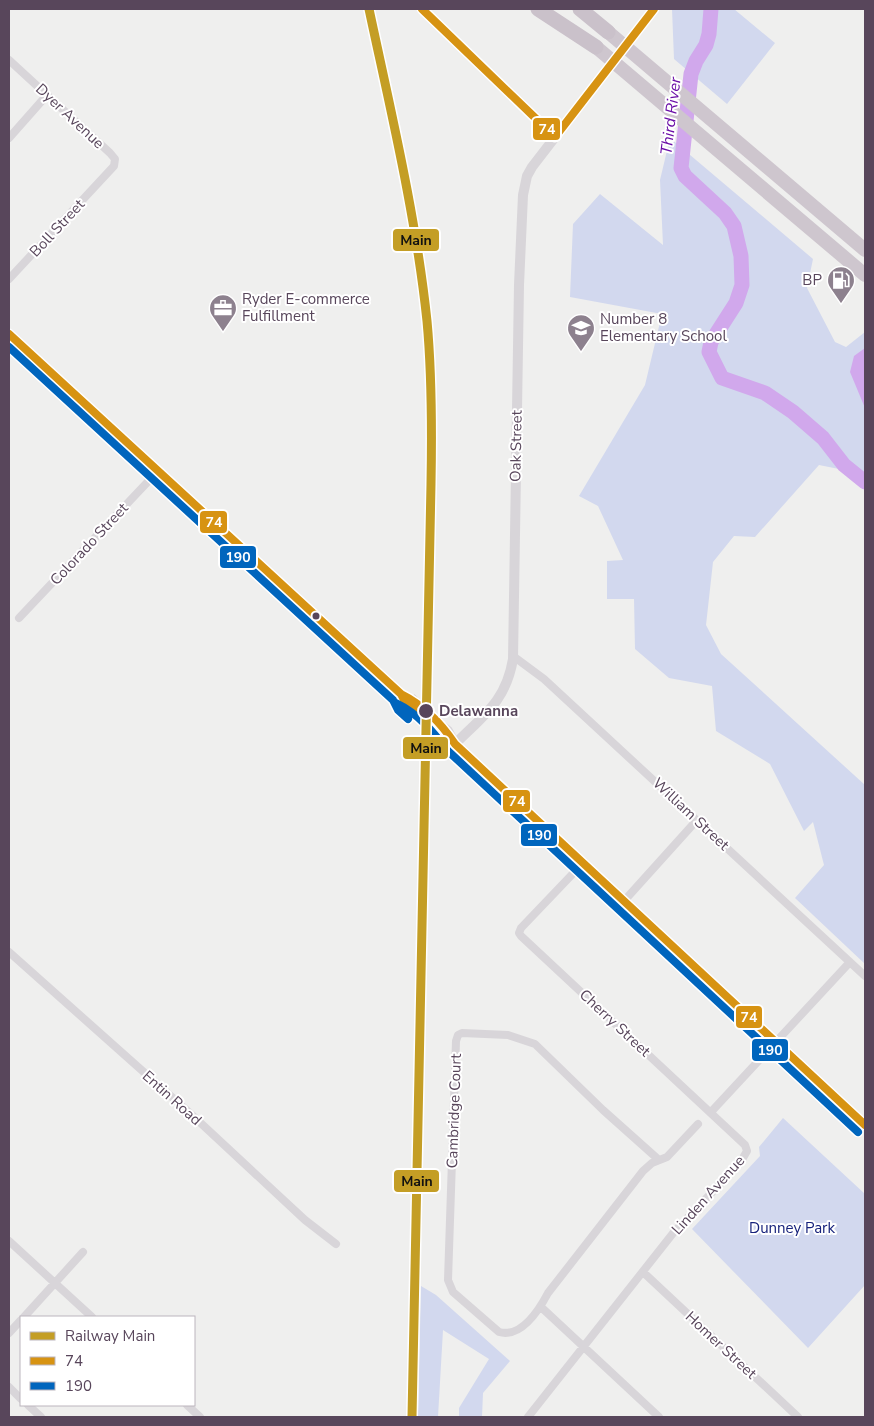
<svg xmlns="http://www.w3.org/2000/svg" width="874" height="1426" font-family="'Nunito Sans',sans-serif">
	<rect width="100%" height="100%" fill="#efefee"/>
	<path fill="#d2d8ee" d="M672,9H734L775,43L727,104L674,59Z
		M670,138L813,259L807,288L835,342L846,347L865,332V489L844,470L819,465L755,537L734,536L713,562L706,625L721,654L865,785V964L795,898L824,865L813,822L804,831L770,764L716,731L712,686L669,678L635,649L634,599H607V561L623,560L598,506L579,496L645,385L662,314L570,297L573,224L600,194L663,245L660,180Z
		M783,1118L865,1194V1285L808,1348L692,1229L760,1156L759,1147Z
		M421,1286L436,1295L510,1361L483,1393L482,1417H459V1408L489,1359L443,1330L438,1417H418Z"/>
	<path fill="#d1a8ec" d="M865,348V408L850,372L854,356Z"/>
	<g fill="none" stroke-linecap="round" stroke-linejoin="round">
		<path stroke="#d1a8ec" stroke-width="15" d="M711,9L709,34L706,45L696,61L691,74L681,168L685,176L725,213L734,226L741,256L742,285L736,303L711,342L709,352L722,378L765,393L793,412L823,438L844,465L865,482"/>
		<path stroke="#d1cdd1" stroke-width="10" stroke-dasharray="10 5" stroke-linecap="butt" d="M411,698L443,727
			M411,709L442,738"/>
		<path stroke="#d8d5d9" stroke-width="8" d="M9,60L110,153L115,159L114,166L9,279
			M9,138L47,95
			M19,618L158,471
			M513,656L544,679L865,976
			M624,901L697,820
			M9,952L192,1115L305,1220L336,1244
			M711,1112L850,962
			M659,1160L603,1110L535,1044L508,1035L462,1033L458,1035L456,1041L448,1280L453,1292L499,1332C521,1338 539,1310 548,1293L643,1171L652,1163L667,1157L698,1124
			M9,1241L92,1317
			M643,1272L798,1417
			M541,1307L659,1417
			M24,1317L83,1252
			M9,1333L21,1320
			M9,1387L21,1399
			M28,1405L41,1417
			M187,1405L200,1417
			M528,1417L674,1232L740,1163L747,1151L745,1145L521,936L519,933L521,928L584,862"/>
		<path stroke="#d8d5d9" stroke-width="10" d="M422,9L555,137
			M9,334L401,694L406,704L411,709
			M443,727L448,731L455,744L865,1125
			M455,744C484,715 506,701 513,659L519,285L523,195L527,176L532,167L654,9"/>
		<path stroke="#cec6ce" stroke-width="14" d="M608,32L865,250
			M596,47L865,275"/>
		<path stroke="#cac1ca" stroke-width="15" d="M538,9L596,47
			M580,9L608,32"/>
		<g stroke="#fff" stroke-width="11">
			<path id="bus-1" d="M422,9L555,137L654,9
				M9,334L401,694L406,704L415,712
				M401,694C423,705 441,723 455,744L865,1125"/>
		</g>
		<g stroke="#fff" stroke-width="11">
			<path id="bus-2" d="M9,347L393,700L398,710L408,719
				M396,703C419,714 433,732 448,751L858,1132"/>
		</g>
		<use href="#bus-1" stroke="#d79312" stroke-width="8"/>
		<use href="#bus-2" stroke="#0065bd" stroke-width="8"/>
		<g stroke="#fff" stroke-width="12">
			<path id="rail-1" d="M369,9C391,112 416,216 427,321C432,375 432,430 431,484L412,1417"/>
		</g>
		<use href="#rail-1" stroke="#c49e25" stroke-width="9"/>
	</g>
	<defs>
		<g id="fuel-pin" transform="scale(1.4375)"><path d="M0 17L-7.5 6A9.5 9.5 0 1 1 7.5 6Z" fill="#8d818e" stroke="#fff"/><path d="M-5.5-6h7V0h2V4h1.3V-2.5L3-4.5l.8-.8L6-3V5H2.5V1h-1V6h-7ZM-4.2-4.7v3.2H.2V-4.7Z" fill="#fff"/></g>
		<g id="office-pin" transform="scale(1.4375)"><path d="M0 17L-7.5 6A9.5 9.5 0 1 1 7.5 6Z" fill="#8d818e" stroke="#fff"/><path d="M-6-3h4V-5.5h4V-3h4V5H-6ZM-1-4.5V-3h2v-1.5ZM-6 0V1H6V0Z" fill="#fff"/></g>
		<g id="school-pin" transform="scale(1.4375)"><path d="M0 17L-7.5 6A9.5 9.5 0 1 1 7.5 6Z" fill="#8d818e" stroke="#fff"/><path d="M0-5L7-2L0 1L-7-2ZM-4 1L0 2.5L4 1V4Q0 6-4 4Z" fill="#fff"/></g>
	</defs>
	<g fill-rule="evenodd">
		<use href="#fuel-pin" x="841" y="280"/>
		<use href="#office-pin" x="223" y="308"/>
		<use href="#school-pin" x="581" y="328"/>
	</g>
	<g fill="#58465b" stroke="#fff" stroke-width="2">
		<circle cx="316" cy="616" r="4.5"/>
		<circle cx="426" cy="711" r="8"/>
	</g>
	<g text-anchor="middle" stroke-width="4" stroke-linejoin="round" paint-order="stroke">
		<g font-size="15" fill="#58465b" stroke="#fff">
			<text transform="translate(70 116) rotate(43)" y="5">Dyer Avenue</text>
			<text transform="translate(57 228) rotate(-47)" y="5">Boll Street</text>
			<text transform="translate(516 446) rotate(-89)" y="5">Oak Street</text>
			<text transform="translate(89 544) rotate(-47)" y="5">Colorado Street</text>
			<text transform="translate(691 814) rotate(43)" y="5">William Street</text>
			<text transform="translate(615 1023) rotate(43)" y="5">Cherry Street</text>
			<text transform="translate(172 1098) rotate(42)" y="5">Entin Road</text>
			<text transform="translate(454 1111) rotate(-88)" y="5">Cambridge Court</text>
			<text transform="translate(708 1195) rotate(-48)" y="5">Linden Avenue</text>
			<text transform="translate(721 1345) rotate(43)" y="5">Homer Street</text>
		</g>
		<g font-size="15" fill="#58465b" stroke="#fff" text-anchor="start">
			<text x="822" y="285" text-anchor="end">BP</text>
			<text x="242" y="304">Ryder E-commerce<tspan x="242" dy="17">Fulfillment</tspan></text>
			<text x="600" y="324">Number 8<tspan x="600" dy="17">Elementary School</tspan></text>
		</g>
		<g font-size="15" font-weight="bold" fill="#58465b" stroke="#fff" text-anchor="start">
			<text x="439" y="716">Delawanna</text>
		</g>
		<g font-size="15" fill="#17227b" stroke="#fff">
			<text x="792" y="1233">Dunney Park</text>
		</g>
		<g font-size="16" font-style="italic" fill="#6a0da6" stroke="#fff">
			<text transform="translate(670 116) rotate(-83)" y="6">Third River</text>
		</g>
	</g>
	<g stroke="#fff" stroke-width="2">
		<rect x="532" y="117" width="29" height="24" rx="5" fill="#d79312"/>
		<rect x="392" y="228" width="48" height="24" rx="5" fill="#c49e25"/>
		<rect x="199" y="510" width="29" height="24" rx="5" fill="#d79312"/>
		<rect x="219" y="545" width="38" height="24" rx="5" fill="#0065bd"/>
		<rect x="402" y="736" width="47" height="24" rx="5" fill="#c49e25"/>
		<rect x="502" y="789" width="29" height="24" rx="5" fill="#d79312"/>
		<rect x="520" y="823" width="38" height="24" rx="5" fill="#0065bd"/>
		<rect x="735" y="1005" width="28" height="24" rx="5" fill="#d79312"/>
		<rect x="751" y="1038" width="38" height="24" rx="5" fill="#0065bd"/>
		<rect x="393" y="1169" width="47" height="24" rx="5" fill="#c49e25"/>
	</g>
	<g font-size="14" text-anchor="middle" font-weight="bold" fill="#fff">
		<text x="547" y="134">74</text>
		<text x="214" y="527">74</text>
		<text x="238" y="562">190</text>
		<text x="517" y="806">74</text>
		<text x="539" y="840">190</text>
		<text x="749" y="1022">74</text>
		<text x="770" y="1055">190</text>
	</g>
	<g font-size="14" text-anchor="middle" font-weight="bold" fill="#111">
		<text x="416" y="245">Main</text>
		<text x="426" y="753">Main</text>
		<text x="417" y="1186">Main</text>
	</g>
	<rect width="874" height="1426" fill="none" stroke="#58465b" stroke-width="20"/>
	<rect x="20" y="1316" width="175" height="90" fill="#ffffff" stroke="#bcb5bd"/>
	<rect x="30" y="1332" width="25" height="8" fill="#c49e25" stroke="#bcb5bd"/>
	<text x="65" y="1341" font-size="15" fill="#58465b">Railway Main</text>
	<rect x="30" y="1357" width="25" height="8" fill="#d79312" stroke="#bcb5bd"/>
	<text x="65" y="1366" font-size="15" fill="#58465b">74</text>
	<rect x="30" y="1382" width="25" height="8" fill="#0065bd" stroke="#bcb5bd"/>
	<text x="65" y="1391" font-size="15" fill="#58465b">190</text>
</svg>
